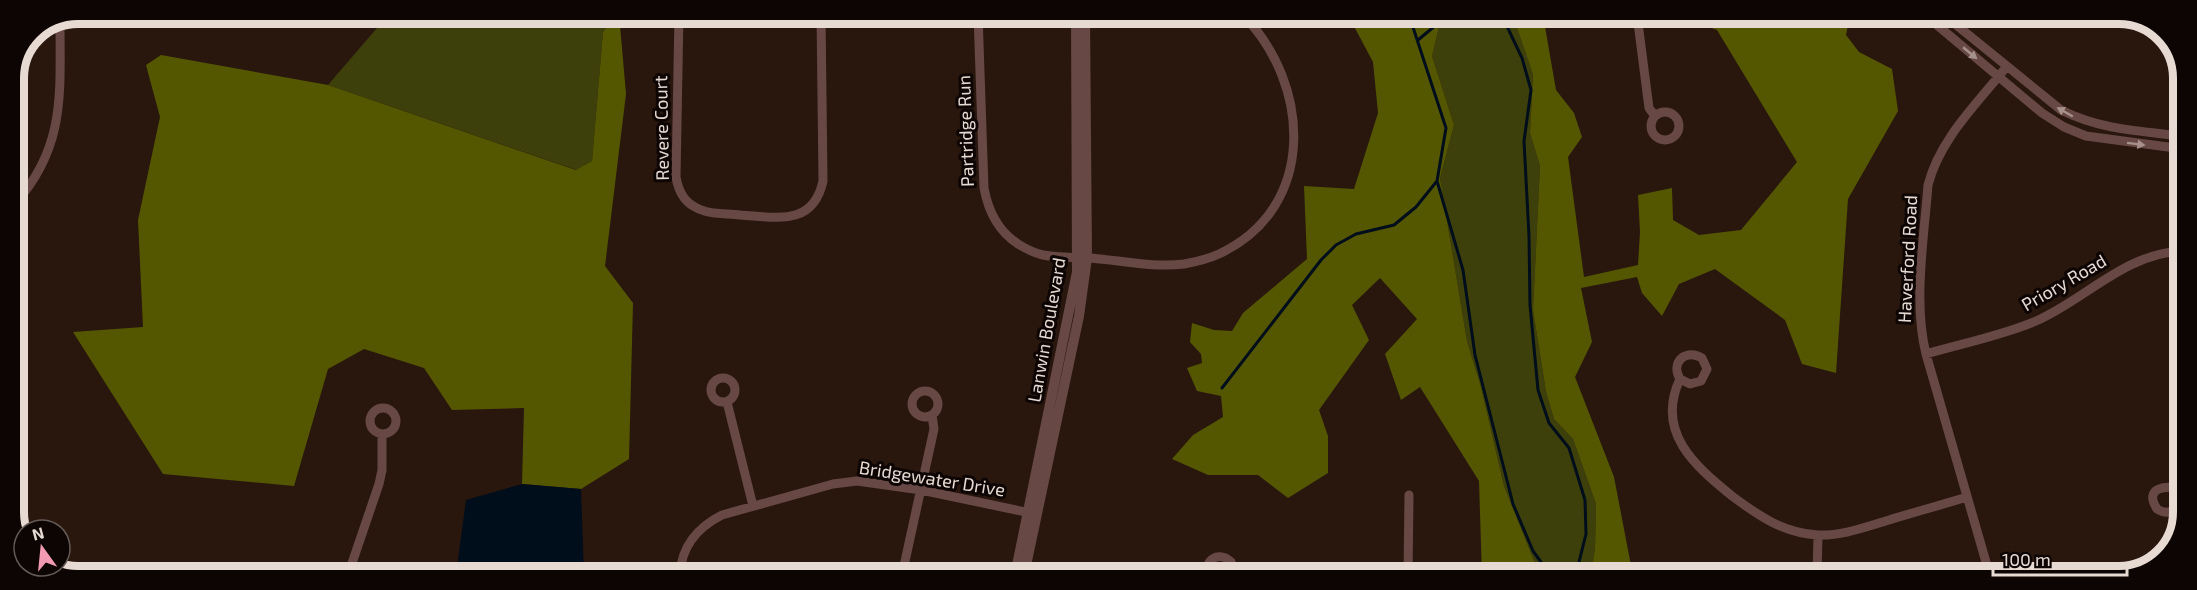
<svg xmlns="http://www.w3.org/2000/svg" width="2197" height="590" font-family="'Exo 2',sans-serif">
	<rect width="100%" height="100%" fill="#29170e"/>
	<path fill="#3e400c" d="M389,14H615L603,32L592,161L577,170L328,85Z
		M1442,15H1507L1516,25L1533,73L1530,133L1540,166L1533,310L1546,392L1554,419L1573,439L1596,504L1595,548L1591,576H1534L1535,563L1504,486L1481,387L1467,341L1440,178L1454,125L1432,56Z"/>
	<path fill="#545700" d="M615,14H619L626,94L605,266L633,303L629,459L581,489L522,484L524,408L452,410L424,368L364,349L328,369L294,486L163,474L73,332L143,327L138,220L160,117L146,65L161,55L328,85L576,170L592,161L603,32Z
		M1348,15H1442L1432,56L1454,125L1440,178L1467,341L1481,387L1504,486L1535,563L1534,576H1482L1479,481L1420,387L1401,400L1385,354L1417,319L1380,278L1352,305L1369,340L1319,410L1328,436V473L1288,498L1258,475H1208L1172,459L1193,435L1223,417L1221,396L1197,391L1187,368L1202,363L1201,354L1190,342L1192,323L1214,330L1232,331L1243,313L1307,259L1304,186L1354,189L1378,113L1373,62Z
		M1507,15H1543L1556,90L1574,113L1582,137L1568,157L1584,277L1638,265L1640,232L1638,195L1672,188L1673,220L1699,235L1741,230L1797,162L1717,30L1686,18L1654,27L1649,15H1780L1784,18H1805L1807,15H1850L1846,35L1859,52L1892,69L1898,111L1848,199L1836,373L1802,364L1785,320L1715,269L1679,284L1662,316L1642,293L1637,277L1581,288L1592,342L1575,377L1614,477L1633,576H1591L1595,548L1596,504L1573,439L1554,419L1546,392L1533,310L1540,166L1530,133L1533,74L1516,25Z"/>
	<path fill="#000d1a" d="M522,484L581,489L584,575H456L466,500Z"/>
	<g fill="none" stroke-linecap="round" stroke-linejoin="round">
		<path stroke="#000d1a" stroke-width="3" d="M1409,15L1446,128L1437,181L1463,270L1475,355L1513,504L1533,551L1551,576
			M1500,15L1504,20L1522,58L1531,90L1524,141L1529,236L1530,305L1538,390L1549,423L1569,448L1585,500L1586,534L1578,566L1577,576
			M1418,40L1448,15
			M1222,388L1321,260L1336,245L1356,234L1394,225L1416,207L1437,181"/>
		<path stroke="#674844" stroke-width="9" d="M679,14L676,177C678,189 683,201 695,207C708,215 726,213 740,215C776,217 813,227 823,181L821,14
			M978,14L984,188C988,210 998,231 1018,244C1026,249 1034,253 1043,255C1058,258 1073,257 1089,258C1120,260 1153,268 1184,264C1196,262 1208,259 1219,254C1318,208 1311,84 1243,15
			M1637,15L1649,108L1655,116
			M1925,15L2042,113L2064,127L2086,136L2183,149
			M1944,15L2061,110C2101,130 2139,131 2183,136
			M1651 126a14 14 0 1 1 28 0a14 14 0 1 1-28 0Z
			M14,205C66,147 60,94 60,21
			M1926,354C1960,344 2004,335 2036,321C2086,299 2125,253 2183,251
			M711 390a12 12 0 1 1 24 0a12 12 0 1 1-24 0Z
			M1680,379L1690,384L1701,381L1707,369L1702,358C1686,348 1670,362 1680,379C1655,432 1695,466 1732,496C1759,516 1783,533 1818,535C1842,536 1865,527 1889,520C1915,512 1941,505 1967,497
			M912 404a13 13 0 1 1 26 0a13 13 0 1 1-26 0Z
			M727,402L753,506
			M370 421a13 13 0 1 1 26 0a13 13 0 1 1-26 0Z
			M2182,496C2178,509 2170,517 2157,509C2143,487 2166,485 2182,489
			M136,574C163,566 190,570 217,575
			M348,575L379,484L382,470V434
			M680,575C681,547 698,527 722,515L833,484L857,481L921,490L1035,514
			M902,575L934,429L932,415
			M1208,576C1203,560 1219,550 1231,562L1234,570L1232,576
			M1408,576L1409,495
			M1817,576L1818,535
			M1990,576L1926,354C1913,302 1924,239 1928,185C1940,138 1978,103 2007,66"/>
		<path stroke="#674844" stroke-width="10" d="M1015,575L1077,272L1076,15
			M1024,575L1079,316L1087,258L1085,15"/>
	</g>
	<defs><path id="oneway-solid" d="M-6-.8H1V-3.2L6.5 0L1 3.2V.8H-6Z" transform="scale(1.5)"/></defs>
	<g fill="#a7918c">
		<use href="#oneway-solid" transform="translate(1970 53) rotate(40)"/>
		<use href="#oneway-solid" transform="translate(2065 112) rotate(-150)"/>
		<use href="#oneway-solid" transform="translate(2136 144) rotate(7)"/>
	</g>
	<g text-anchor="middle" stroke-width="6" stroke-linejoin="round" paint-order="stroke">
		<g font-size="18" fill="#e7dad3" stroke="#0c0503">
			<text transform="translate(662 128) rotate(-91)" y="6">Revere Court</text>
			<text transform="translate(966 131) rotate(-92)" y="6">Partridge Run</text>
			<text transform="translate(1908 259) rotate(-87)" y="6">Haverford Road</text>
			<text transform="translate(2064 283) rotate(-30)" y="6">Priory Road</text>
			<text transform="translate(1047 330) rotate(-80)" y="6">Lanwin Boulevard</text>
			<text transform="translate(932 479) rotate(9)" y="6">Bridgewater Drive</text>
		</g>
	</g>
	<path d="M0 0H2197V590H0ZM78 24H2119A54 54 0 0 1 2173 78V512A54 54 0 0 1 2119 566H78A54 54 0 0 1 24 512V78A54 54 0 0 1 78 24Z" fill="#0c0503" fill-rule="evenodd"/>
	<path fill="none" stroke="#e7dad3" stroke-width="8" d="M78 24H2119A54 54 0 0 1 2173 78V512A54 54 0 0 1 2119 566H78A54 54 0 0 1 24 512V78A54 54 0 0 1 78 24Z"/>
	<g transform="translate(42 548) rotate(345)"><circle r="28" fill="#0c0503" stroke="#645a56" stroke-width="1.5"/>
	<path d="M0-4.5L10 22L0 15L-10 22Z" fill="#f19ab1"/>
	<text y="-9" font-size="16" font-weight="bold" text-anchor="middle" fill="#e7dad3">N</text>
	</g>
	<path d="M1993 566v9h134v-9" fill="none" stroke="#e7dad3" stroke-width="3"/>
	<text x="2002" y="566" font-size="18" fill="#e7dad3" stroke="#0c0503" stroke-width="4.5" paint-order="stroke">100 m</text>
</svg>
